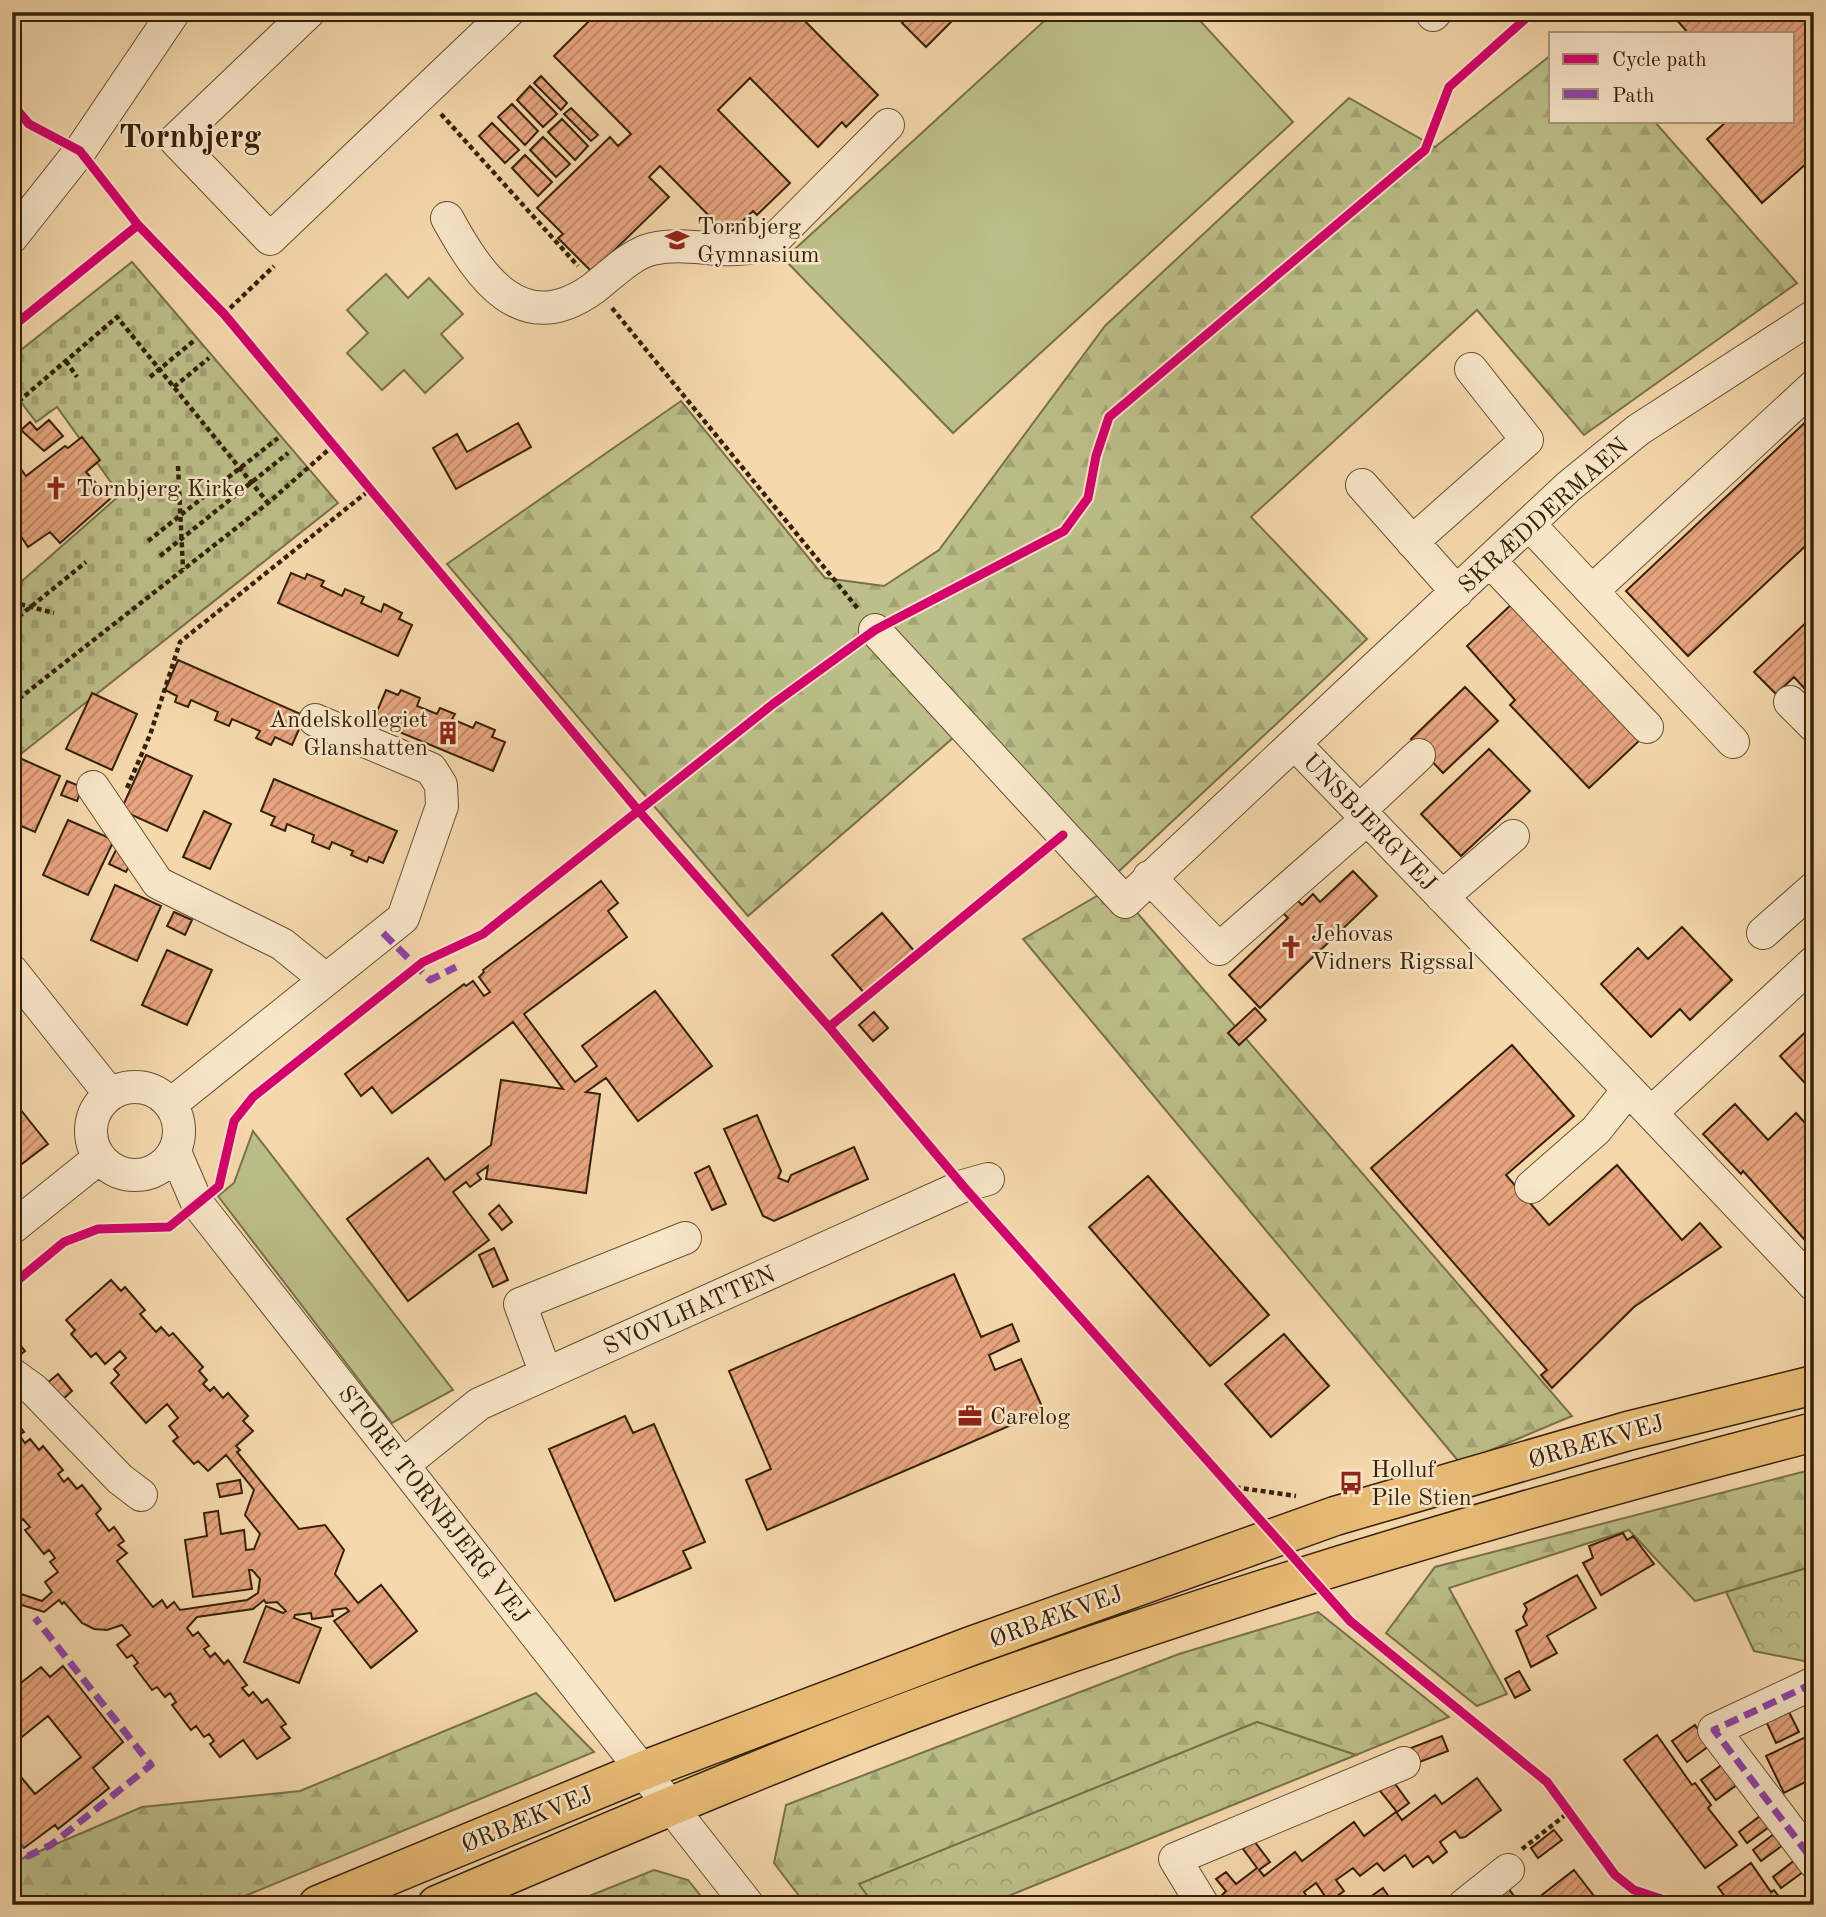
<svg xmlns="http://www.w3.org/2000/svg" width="1826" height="1917" font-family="'Old Standard TT',serif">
	<defs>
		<pattern id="forest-firs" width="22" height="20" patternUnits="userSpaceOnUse" patternTransform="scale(1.75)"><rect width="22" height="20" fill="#bcbf89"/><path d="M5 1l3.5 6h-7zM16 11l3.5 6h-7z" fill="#a2a475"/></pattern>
		<pattern id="cemetery-stones" width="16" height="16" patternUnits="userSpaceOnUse" patternTransform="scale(1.75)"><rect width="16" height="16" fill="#bcbf89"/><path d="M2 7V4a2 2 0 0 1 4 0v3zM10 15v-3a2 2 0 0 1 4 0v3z" fill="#a2a475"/></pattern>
		<pattern id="park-crowns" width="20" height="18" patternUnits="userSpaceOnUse" patternTransform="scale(1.75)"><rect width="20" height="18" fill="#bcbf89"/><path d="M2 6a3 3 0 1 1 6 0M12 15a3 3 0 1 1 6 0" fill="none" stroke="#a2a475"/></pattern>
		<pattern id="building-hatch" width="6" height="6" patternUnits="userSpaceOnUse" patternTransform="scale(1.75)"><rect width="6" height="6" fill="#e8a57f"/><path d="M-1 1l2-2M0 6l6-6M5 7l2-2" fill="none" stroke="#bd8666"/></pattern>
	</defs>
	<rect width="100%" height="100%" fill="#f5d8ac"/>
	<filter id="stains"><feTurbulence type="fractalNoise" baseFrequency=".00286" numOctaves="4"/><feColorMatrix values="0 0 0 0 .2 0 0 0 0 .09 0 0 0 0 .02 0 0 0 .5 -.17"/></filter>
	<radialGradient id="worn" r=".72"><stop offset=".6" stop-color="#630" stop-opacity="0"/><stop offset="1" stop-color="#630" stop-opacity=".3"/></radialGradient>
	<path fill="#bcbf89" stroke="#79704a" stroke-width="2" d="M1054,12H1192L1293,122L953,433L784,259Z
		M386,274L408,298L429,278L463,314L441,334L463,358L425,393L404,370L382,390L347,353L368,333L347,310Z
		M253,1131L453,1390L392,1423L218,1196L234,1183Z"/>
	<path fill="url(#forest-firs)" stroke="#79704a" stroke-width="2" d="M1551,55V121H1654L1797,283L1584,435L1477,310L1251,517L1367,639L1116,874L976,718L748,916L447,564L681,401L825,578L884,586L939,550L1105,326L1349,98L1435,147Z
		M1114,886L1572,1416L1460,1463L1023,939Z
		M1814,1469V1566L1695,1601L1629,1530L1449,1588L1507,1694L1477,1706L1386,1633L1435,1567Z
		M1318,1612L1449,1717L1356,1755L1257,1722L860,1884L874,1905H806L774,1863L786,1805L1179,1654Z
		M536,1693L594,1752L223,1905H12V1863L142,1807L300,1791Z
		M654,1870L688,1880L708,1905H567Z"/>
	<path fill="url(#cemetery-stones)" stroke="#79704a" stroke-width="2" d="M132,262L338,503L12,761V570L22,581L120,495L57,407L36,422L12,390V357Z"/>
	<path fill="url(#park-crowns)" stroke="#79704a" stroke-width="2" d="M1814,1566V1663L1754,1651L1726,1592Z
		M1257,1722L1356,1755L986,1905H874L859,1884Z"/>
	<path fill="url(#building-hatch)" stroke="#36210a" stroke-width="2" d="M598,12H796L878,95L846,127L842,122L818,147L750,78L718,110L790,183L757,215L753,211L728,235L660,166L649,177L669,197L592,272L558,238L563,234L537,208L610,137L618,146L631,134L554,56Z
		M913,12H961L926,47L902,23Z
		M1670,12H1814V171L1807,163L1762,203L1707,139L1727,121H1793V33H1688Z
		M541,76L567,103L561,110L534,83Z
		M530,86L557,114L543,127L517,100Z
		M512,104L538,131L525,145L498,117Z
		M571,108L598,135L591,141L564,114Z
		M562,119L588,146L575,160L548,132Z
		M492,123L519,150L505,163L479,136Z
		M543,137L570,164L556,177L530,150Z
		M525,155L552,182L538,196L512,168Z
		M1814,414V538L1688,656L1626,591Z
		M49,420L63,436L44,451L21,430L30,422L37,430Z
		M518,423L531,447L456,489L433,448L457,434L467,452Z
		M82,437L100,460L86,472L110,499L60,543L50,532L28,547L22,538L12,546V474L20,468L26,476L65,446L68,448Z
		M291,573L305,579L307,574L324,581L321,586L342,596L345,589L364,597L361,603L381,612L384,604L402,613L399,619L412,625L398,656L278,603Z
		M1513,603L1641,739L1589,788L1510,705L1515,700L1467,646Z
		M1814,615V699L1794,677L1776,694L1754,672Z
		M178,660L305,716L292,745L275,737L271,745L256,738L260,731L232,719L229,726L215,720L218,712L191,700L188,707L175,702L177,696L165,690Z
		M1465,687L1498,721L1443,773L1411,739Z
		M386,690L398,695L401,690L420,698L417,706L437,714L440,708L455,714L452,719L473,728L476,722L495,730L492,737L505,742L493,771L373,721Z
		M92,693L137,714L112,770L66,749Z
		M1489,749L1530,791L1461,856L1421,814Z
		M146,755L192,776L167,831L121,810Z
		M15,756L60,776L35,832L12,822Z
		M274,779L397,831L383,863L369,857L367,862L351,855L353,851L332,842L329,849L312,842L314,835L287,824L285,831L271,825L275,817L261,811Z
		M67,781L82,787L77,801L61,795Z
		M204,811L231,824L210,869L183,857Z
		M68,820L114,840L88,895L43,875Z
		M117,848L134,856L126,872L109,864Z
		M1353,871L1377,896L1260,1008L1229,975L1288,918L1283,913L1297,900L1302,905L1313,894L1320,902Z
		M601,881L618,903L608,911L627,937L524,1014L575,1082L597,1066L582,1046L655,991L712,1066L638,1121L606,1078L586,1092L600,1094L586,1193L486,1179L488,1166L477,1174L481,1179L470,1187L466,1182L453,1192L489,1240L408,1301L347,1219L428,1158L445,1180L491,1145L501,1080L563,1089L513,1022L392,1113L372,1087L361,1096L345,1074L464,984L466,986L473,981L484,996L490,992L479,977L484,972L483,970Z
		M115,885L161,906L137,961L91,940Z
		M174,912L192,920L185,935L167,926Z
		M882,913L915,952L865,994L832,955Z
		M1682,927L1732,980L1690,1020L1680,1009L1651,1037L1601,984L1638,948L1648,959Z
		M167,950L212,970L187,1025L142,1005Z
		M1255,1008L1266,1020L1239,1045L1228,1033Z
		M874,1012L888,1028L873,1041L859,1025Z
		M1814,1024V1093L1780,1056Z
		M1512,1045L1574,1116L1506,1175L1549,1225L1617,1165L1682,1240L1700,1223L1721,1247L1634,1307L1552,1388L1541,1375L1547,1370L1371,1168Z
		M12,1099L48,1144L14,1170L12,1168Z
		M1735,1104L1768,1140L1796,1113L1814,1133V1230L1804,1239L1743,1171L1741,1174L1703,1134Z
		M757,1115L781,1171L778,1178L788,1182L791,1175L854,1147L868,1179L774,1221L763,1216L724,1129Z
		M709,1166L726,1204L712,1210L695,1173Z
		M1148,1176L1269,1315L1210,1366L1089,1227Z
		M499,1205L512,1222L502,1230L489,1214Z
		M494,1248L508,1280L493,1287L479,1255Z
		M954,1274L981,1337L1012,1324L1019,1341L989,1355L995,1370L1021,1359L1044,1411L767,1530L746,1480L771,1469L729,1371Z
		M111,1280L121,1291L125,1287L145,1310L140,1314L156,1332L161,1327L169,1336L173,1333L203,1367L199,1371L207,1380L203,1384L210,1391L214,1387L223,1398L228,1393L248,1416L243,1421L253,1431L236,1446L240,1450L237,1452L299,1529L325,1525L344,1550L335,1574L358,1603L381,1585L417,1631L371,1668L334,1621L349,1611L346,1608L332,1610L333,1616L312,1619L311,1613L295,1615L294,1618L321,1628L299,1683L244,1662L266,1606L283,1613L286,1611L277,1602L266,1603L264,1600L253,1609L197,1617L187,1628L193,1636L198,1632L209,1646L204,1649L210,1657L215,1653L224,1664L228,1660L247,1685L242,1688L249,1696L253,1692L262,1703L267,1699L286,1724L281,1727L290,1738L257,1759L243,1740L220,1757L210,1744L214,1741L209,1734L204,1737L196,1726L191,1730L172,1705L176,1702L170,1693L165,1697L157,1687L152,1690L134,1666L138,1663L132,1655L127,1658L117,1645L130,1635L122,1625L107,1630L94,1629L82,1623L64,1602L62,1604L59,1600L44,1612L12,1602V1591L42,1601L52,1592L45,1582L58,1572L50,1562L55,1558L49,1550L44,1554L25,1530L30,1527L23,1519L19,1522L12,1514V1417L24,1432L19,1435L25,1443L30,1439L39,1450L43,1446L63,1470L58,1474L64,1482L68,1478L77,1489L82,1485L101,1509L96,1514L109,1531L114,1527L124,1541L118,1545L127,1553L117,1561L153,1607L162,1600L167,1608L174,1602L180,1610L247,1600L258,1593L260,1579L252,1570H249L252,1589L193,1597L185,1540L207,1536L204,1513L218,1511L221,1534L244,1530L246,1550L254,1549L260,1534L245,1515L254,1490L226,1455L208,1471L198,1461L194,1464L173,1441L178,1437L169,1426L178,1418L167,1404L146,1423L111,1383L119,1375L114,1369L126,1358L120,1351L105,1364L96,1353L91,1357L71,1334L75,1330L66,1320Z
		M1284,1334L1329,1386L1271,1437L1225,1384Z
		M12,1335L25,1351L12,1361Z
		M58,1374L72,1391L61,1401L46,1384Z
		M625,1416L633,1433L654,1424L705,1542L683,1551L691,1568L615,1601L549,1449Z
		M240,1480L242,1493L220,1497L217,1484Z
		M1623,1533L1627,1540L1633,1536L1654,1564L1601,1595L1583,1563L1593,1558L1589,1546Z
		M1577,1575L1596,1608L1547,1636L1557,1653L1531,1667L1516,1631L1527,1625L1523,1617L1527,1609L1524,1604Z
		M63,1666L123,1742L93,1768L109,1788L58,1829L55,1825L24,1848L12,1834V1766L35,1794L81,1757L48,1716L12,1745V1690L41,1667L50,1677Z
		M1519,1671L1530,1690L1515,1698L1505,1679Z
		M1787,1708L1799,1732L1776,1743L1765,1719Z
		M1695,1725L1709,1746L1687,1762L1672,1741Z
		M1814,1733V1783L1809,1785L1807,1781L1784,1793L1766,1756Z
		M1657,1735L1687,1778L1692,1785L1695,1783L1711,1805L1708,1808L1737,1845L1705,1868L1624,1760Z
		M1442,1736L1448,1751L1417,1763L1411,1748Z
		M1723,1764L1738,1784L1716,1800L1701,1780Z
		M1477,1778L1501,1810L1465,1837L1460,1838L1455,1831L1440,1842L1447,1852L1433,1863L1428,1856L1413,1867L1405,1855L1384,1871L1377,1863L1360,1876L1353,1868L1336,1880L1344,1891L1329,1902L1316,1883L1304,1892L1310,1901L1306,1905H1219L1216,1901L1226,1891L1216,1879L1226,1872L1236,1884L1257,1868L1243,1849L1254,1841L1270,1862L1259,1870L1264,1876L1295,1852L1302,1861L1354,1822L1364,1836L1396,1812L1402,1820L1435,1795L1442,1804Z
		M1393,1781L1409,1803L1397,1812L1380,1791Z
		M1760,1816L1769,1827L1747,1843L1739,1832Z
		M1554,1830L1562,1840L1538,1858L1531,1848Z
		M1774,1834L1783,1845L1761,1861L1753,1850Z
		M1795,1860L1803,1872L1781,1888L1773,1877Z
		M1751,1863L1771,1892L1774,1890L1785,1905H1731L1718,1887Z
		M1574,1870L1594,1896L1581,1905H1529Z
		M1506,1885L1519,1903L1516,1905H1504L1496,1893Z
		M1383,1888L1389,1897L1379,1904L1373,1895Z
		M1814,1892V1905H1797Z
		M1155,1896L1162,1905H1143Z"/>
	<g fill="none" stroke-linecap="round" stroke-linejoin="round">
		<g stroke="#664f32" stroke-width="34">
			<path id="minor" d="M309,12L175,140L270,239L508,12
				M1433,15L1436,12
				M447,218C479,276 521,341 594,288C611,275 631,254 652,249C695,239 728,260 773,241L888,125
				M12,237L80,151L174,12
				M1362,485L1457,592
				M1529,524L1733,742
				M1412,542L1527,440L1471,369
				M1490,561L1647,727
				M1592,591L1814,386
				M875,630L1125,902L1568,487L1638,430L1814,316
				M1790,702L1814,726
				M1295,744L1651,1113L1814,962
				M93,787L158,883L282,944L324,978
				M1359,811L1419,755
				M1149,877L1219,949L1367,819
				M1442,897L1513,836
				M1763,933L1814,888
				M12,971L110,1094
				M91 1131a44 44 0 1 1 88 0a44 44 0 1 1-88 0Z
				M171,1104L403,918L442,806L441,785L431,769L315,720
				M1651,1113L1814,1285
				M175,1152L197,1203L748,1905
				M1531,1187L1596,1130L1628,1090
				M12,1228L99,1158
				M12,1374L34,1390L120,1479L141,1495
				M546,1374L520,1304L685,1238
				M403,1465L479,1404L963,1186L988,1179
				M1814,1683L1714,1730L1814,1862
				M1203,1905L1175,1859L1404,1763
				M1464,1905L1508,1870"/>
		</g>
		<g stroke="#36210a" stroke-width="41">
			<path id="major" d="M318,1905L642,1771L971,1646L1335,1516L1628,1431L1814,1385
				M437,1905C607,1833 778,1759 952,1695C1235,1592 1523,1507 1814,1432"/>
		</g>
		<path stroke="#36210a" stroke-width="4.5" stroke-dasharray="5 3.5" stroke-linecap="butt" d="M441,114L578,266
			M612,308L859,610
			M224,314L274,266
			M66,361L77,377
			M150,377L196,339
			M174,387L209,358
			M12,407L117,317L268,503
			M178,466L183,569
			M148,541L278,438
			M160,556L288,453
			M12,602L54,613
			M12,622L86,562
			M12,704L268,503L335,444
			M127,788L150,735L180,642L372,488
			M1227,1486L1296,1496
			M1522,1849L1568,1813"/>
		<use href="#minor" stroke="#f8e6c9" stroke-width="32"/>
		<use href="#major" stroke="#eabc76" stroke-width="38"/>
		<path stroke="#8e44ad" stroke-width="7" stroke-dasharray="14 7" stroke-linecap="butt" d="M383,933L430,980L456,967
			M1814,1683L1714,1730L1814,1862
			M12,1839L28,1856L51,1845L151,1765L35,1618"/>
		<g stroke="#f8e6c9" stroke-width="13">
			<path id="cycleway" d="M12,104L29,124L80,151L138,225L224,314L637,809L829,1027L963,1186L1350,1621L1547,1782L1615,1875L1634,1890L1680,1905
				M12,327L138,225
				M829,1027L1063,835
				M12,1285L64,1242L98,1229L169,1227L219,1186L234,1121L253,1097L423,962L483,934L773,704L875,630L1064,531L1088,498L1096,456L1109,417L1425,150L1449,87L1533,12"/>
		</g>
		<use href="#cycleway" stroke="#d6006c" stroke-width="9"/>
	</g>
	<defs>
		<g id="school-bare" transform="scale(1.89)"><path d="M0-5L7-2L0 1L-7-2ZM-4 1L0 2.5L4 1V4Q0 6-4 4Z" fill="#8f2418" stroke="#f8e6c9" stroke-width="2.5" paint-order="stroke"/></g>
		<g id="church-bare" transform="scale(1.89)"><path d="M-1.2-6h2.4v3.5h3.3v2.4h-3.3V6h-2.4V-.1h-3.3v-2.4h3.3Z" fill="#8f2418" stroke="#f8e6c9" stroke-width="2.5" paint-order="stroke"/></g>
		<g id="building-bare" transform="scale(1.89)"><path d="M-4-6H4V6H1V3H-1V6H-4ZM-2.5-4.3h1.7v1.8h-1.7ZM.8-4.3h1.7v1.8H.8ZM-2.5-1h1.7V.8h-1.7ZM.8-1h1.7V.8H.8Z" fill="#8f2418" stroke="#f8e6c9" stroke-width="2.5" paint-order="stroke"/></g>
		<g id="office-bare" transform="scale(1.89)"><path d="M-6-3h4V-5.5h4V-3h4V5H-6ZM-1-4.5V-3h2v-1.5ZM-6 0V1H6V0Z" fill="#8f2418" stroke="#f8e6c9" stroke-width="2.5" paint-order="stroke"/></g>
		<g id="bus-bare" transform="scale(1.89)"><path d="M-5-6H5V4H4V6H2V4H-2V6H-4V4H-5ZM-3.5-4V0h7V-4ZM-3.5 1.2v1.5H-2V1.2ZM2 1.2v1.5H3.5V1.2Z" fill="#8f2418" stroke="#f8e6c9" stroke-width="2.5" paint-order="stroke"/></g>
	</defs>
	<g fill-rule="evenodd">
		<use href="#school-bare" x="677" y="240"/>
		<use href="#church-bare" x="56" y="488"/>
		<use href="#building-bare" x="448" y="733"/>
		<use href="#church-bare" x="1291" y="947"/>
		<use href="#office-bare" x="970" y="1416"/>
		<use href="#bus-bare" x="1351" y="1483"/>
	</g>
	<g text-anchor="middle" stroke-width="5" stroke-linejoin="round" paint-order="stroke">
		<g font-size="24" fill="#36210a" stroke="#f8e6c9" text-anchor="start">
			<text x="697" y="234">Tornbjerg<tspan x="697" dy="28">Gymnasium</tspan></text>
			<text x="76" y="496">Tornbjerg Kirke</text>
			<text x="428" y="727" text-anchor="end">Andelskollegiet<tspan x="428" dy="28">Glanshatten</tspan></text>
			<text x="1311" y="941">Jehovas<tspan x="1311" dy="28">Vidners Rigssal</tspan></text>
			<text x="990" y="1424">Carelog</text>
			<text x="1371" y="1477">Holluf<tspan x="1371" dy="28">Pile Stien</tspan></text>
		</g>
		<g font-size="24" fill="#36210a" stroke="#f8e6c9">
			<text transform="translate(1543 515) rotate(-42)" y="8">SKRÆDDERMAEN</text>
			<text transform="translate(1370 822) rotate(46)" y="8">UNSBJERGVEJ</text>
			<text transform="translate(689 1310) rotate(-24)" y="8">SVOVLHATTEN</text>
			<text transform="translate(1596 1441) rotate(-16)" y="8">ØRBÆKVEJ</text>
			<text transform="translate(434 1504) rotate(52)" y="8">STORE TORNBJERG VEJ</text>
			<text transform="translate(1056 1616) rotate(-20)" y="8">ØRBÆKVEJ</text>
			<text transform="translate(527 1819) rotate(-22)" y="8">ØRBÆKVEJ</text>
		</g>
		<g font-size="32" font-weight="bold" fill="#36210a" stroke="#f8e6c9">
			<text x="190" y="147">Tornbjerg</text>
		</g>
	</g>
	<rect width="1826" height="1917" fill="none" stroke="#f5d8ac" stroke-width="42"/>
	<rect x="14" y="14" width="1798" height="1889" fill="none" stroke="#36210a" stroke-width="3.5"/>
	<rect x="21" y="21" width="1784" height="1875" fill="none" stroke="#36210a" stroke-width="2"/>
	<rect x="1549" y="32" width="245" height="91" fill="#f8e6c9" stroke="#aa977d" stroke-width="2"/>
	<rect x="1563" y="54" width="35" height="10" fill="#d6006c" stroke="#aa977d" stroke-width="2"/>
	<text x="1612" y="66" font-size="21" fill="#36210a">Cycle path</text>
	<rect x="1563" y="89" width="35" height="10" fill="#8e44ad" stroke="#aa977d" stroke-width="2"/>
	<text x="1612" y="102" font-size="21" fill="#36210a">Path</text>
	<rect width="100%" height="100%" filter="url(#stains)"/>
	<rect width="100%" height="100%" fill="url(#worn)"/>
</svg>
